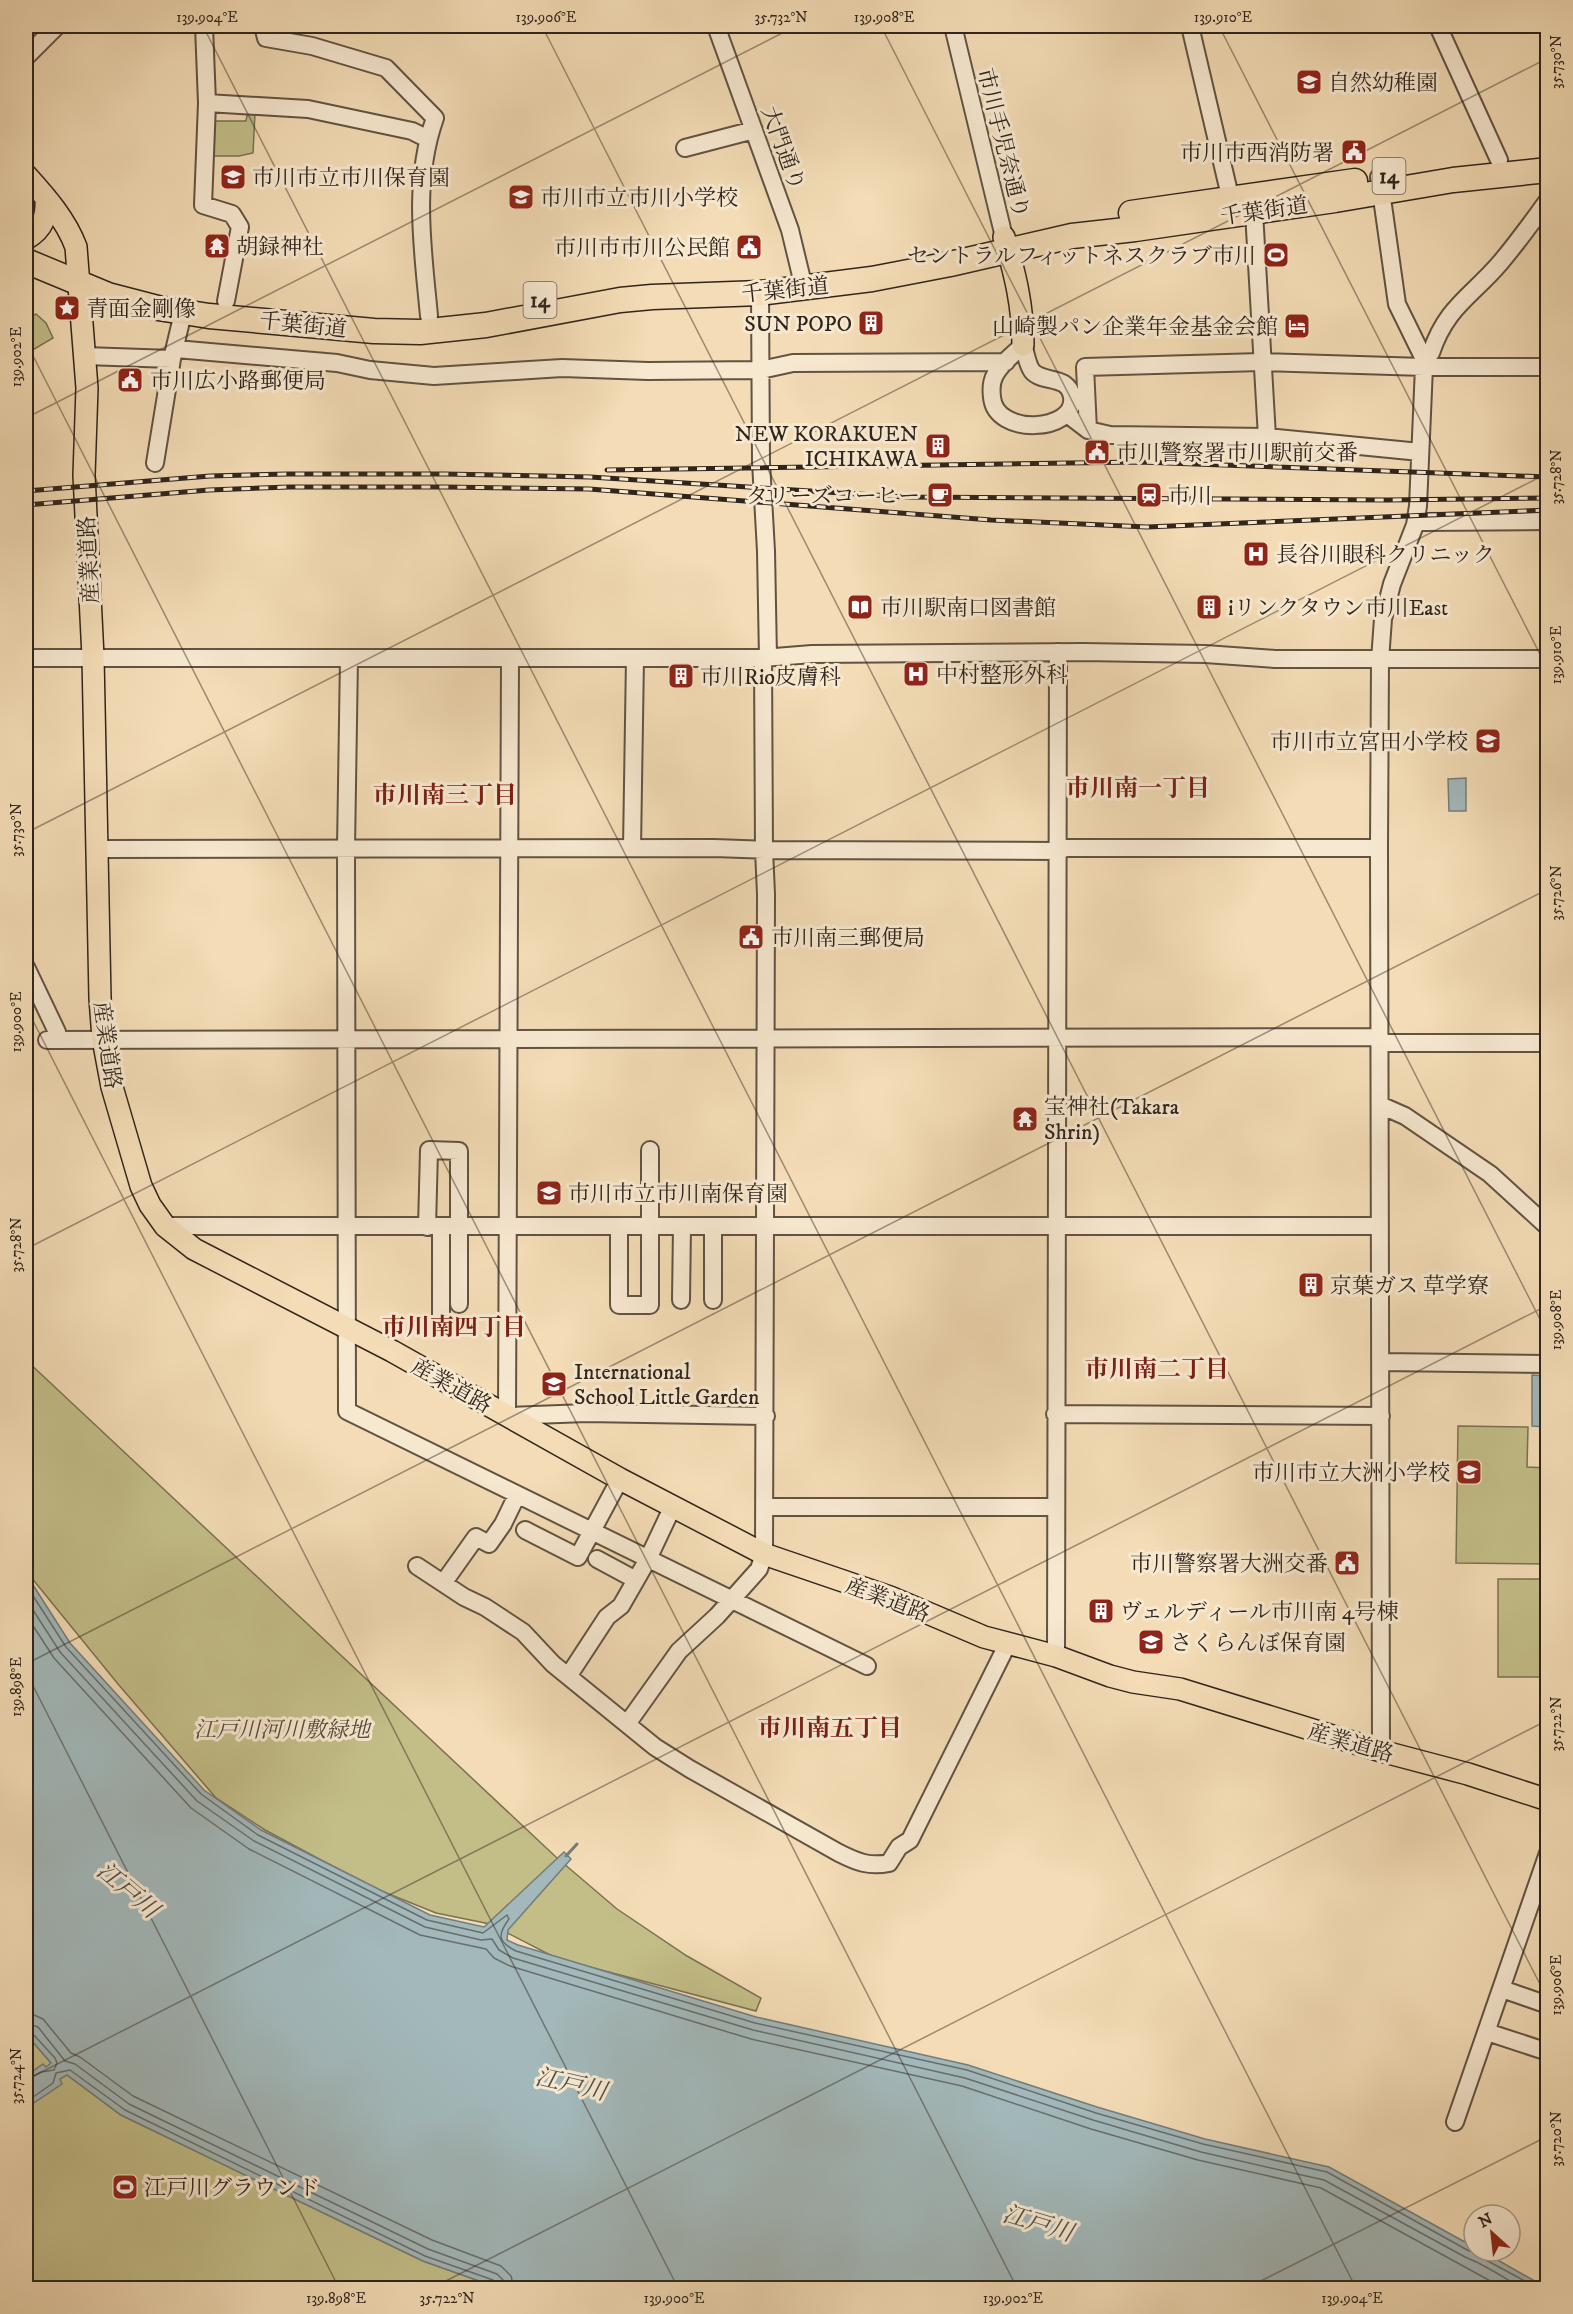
<svg xmlns="http://www.w3.org/2000/svg" width="1573" height="2314" font-family="'IM FELL DW Pica','Noto Serif JP',serif">
	<rect width="100%" height="100%" fill="#f3dcb6"/>
	<filter id="stains"><feTurbulence type="fractalNoise" baseFrequency=".00333" numOctaves="4"/><feColorMatrix values="0 0 0 0 .2 0 0 0 0 .09 0 0 0 0 .02 0 0 0 .5 -.17"/></filter>
	<radialGradient id="worn" r=".72"><stop offset=".6" stop-color="#630" stop-opacity="0"/><stop offset="1" stop-color="#630" stop-opacity=".3"/></radialGradient>
	<path fill="#c3be88" stroke="#7a7252" stroke-width="1.5" d="M248,110L255,113L253,153L239,156H208L210,121H246Z
		M36,314L46,323L53,338L26,354V321Z
		M26,1360L556,1857L617,1909L687,1956L761,1998L756,2011L556,1958L490,1924L436,1913L379,1890L321,1860L265,1830L216,1798L118,1684L26,1571Z
		M1458,1426L1528,1427L1527,1467L1547,1468V1564L1456,1563Z
		M1498,1579H1547V1677H1498Z
		M26,2034L51,2063L121,2115L423,2261L499,2288H26Z"/>
	<path fill="#a2b8ba" stroke="#747d7b" stroke-width="1.5" d="M1466,778V811H1449L1448,779Z
		M1532,1375L1547,1376V1427L1532,1426Z
		M26,1574L70,1643L204,1790L261,1830L430,1915L484,1927L564,1852L571,1859L508,1930L507,1940L518,1945L756,2017L968,2065L1097,2107L1205,2139L1329,2167L1474,2247V2251H1482L1547,2288H499L423,2261L121,2115L67,2075L60,2079L62,2084L26,2108V2076L43,2064L46,2067L51,2063L26,2034Z"/>
	<g fill="none" stroke-linecap="round" stroke-linejoin="round">
		<path stroke="#696e6c" stroke-width="1.5" d="M26,1585L66,1647L201,1794L258,1835L427,1920L483,1933L507,1915L509,1919C497,1935 498,1942 516,1951L755,2023L967,2070L1096,2113L1203,2144L1327,2172L1469,2251H1475
			M26,1599L60,1652L197,1801L254,1841L425,1927L481,1940L492,1939L499,1950L513,1958L753,2030L965,2078L1093,2120L1201,2152L1324,2180L1465,2257C1484,2264 1504,2278 1522,2288
			M26,1615L54,1658L191,1808L249,1849L420,1935L486,1949L494,1958L510,1966L751,2039L962,2086L1091,2129L1198,2160L1321,2188L1503,2288
			M26,2014L34,2015L43,2019L71,2053L80,2057L133,2096L432,2240L501,2266L511,2276L514,2288
			M26,2023L38,2027L65,2061L75,2064L129,2104L428,2249L497,2274L503,2280L505,2288
			M26,2030L32,2033L55,2058L57,2063L54,2070L41,2072L26,2080
			M26,2102L53,2083L56,2073L70,2070L125,2110L425,2256L493,2280L497,2284V2288
			M1479,2251L1484,2259L1538,2288"/>
		<path stroke="#747d7b" stroke-width="3" d="M566,1856L577,1844"/>
		<g stroke="#615343" stroke-width="20">
			<path id="minor" d="M204,26L207,103L203,205L232,214L240,227L226,301
				M263,26L266,38L312,46L386,68L435,118C412,183 423,250 429,316
				M716,26L790,230L804,288
				M953,26L1004,237
				M1190,26L1233,209
				M1438,26L1499,160
				M26,57L57,26
				M207,103L308,109L412,131L428,139
				M685,148L754,130
				M1379,177L1397,304L1423,357L1424,367L1418,506L1415,525L1392,584L1383,619L1380,660L1379,848L1381,1751
				M1254,212L1267,437
				M760,293L761,462L766,551L768,658
				M1023,345C1026,353 1027,364 1032,371C1043,384 1068,374 1072,397C1077,432 995,437 992,397C991,389 991,382 995,375C1001,363 1014,354 1023,345Z
				M176,349L337,363L370,370L434,376L562,368L648,371L761,370L793,363L1006,362
				M85,356L172,359
				M1423,357L1431,353C1446,307 1472,296 1500,263C1517,243 1533,221 1548,200
				M1067,414L1088,430L1110,435L1267,437L1420,452
				M1088,430L1085,367L1261,362L1424,367H1548
				M155,463L172,359L183,313
				M1424,522L1548,521
				M26,658H763L812,654L1083,652L1205,654L1275,659H1548
				M349,658L346,848L347,1411L867,1666
				M510,658L507,1416L586,1413L766,1416
				M632,848L635,658
				M97,849L714,848L770,850L1058,851L1066,848H1379
				M26,967L57,1032V1039
				M47,1040L1380,1037
				M1380,1043H1548
				M1380,1105L1405,1116L1490,1174L1548,1227
				M165,1226H1380
				M427,1227L429,1150L459,1151V1304
				M619,1227V1305H650V1150
				M681,1300L682,1227
				M713,1300V1227
				M441,1318V1227
				M1381,1362L1548,1364
				M1055,1414L1381,1416
				M765,1507H1055
				M525,1530L578,1557L620,1479
				M597,1559L636,1580
				M417,1566L464,1597L485,1607L523,1632L553,1664L655,1747L690,1769L839,1853C857,1862 869,1867 889,1863L899,1847L910,1840L1008,1643
				M444,1582L476,1537L489,1544L503,1524L517,1495
				M1056,1656L1058,652
				M569,1675L607,1617L621,1606L648,1559L673,1506
				M627,1724L679,1651L717,1616L759,1569L764,1554L766,894L764,850L763,658
				M1502,1989L1548,2005
				M1487,2032L1548,2052
				M1455,2122L1548,1853"/>
		</g>
		<g stroke="#30251d" stroke-width="24">
			<path id="major" d="M26,175C46,197 66,220 76,247L87,388L84,475L93,657L100,998L103,1039L112,1087L141,1186L150,1205L165,1226L194,1249L392,1351L620,1479L764,1554L890,1597L984,1637L1056,1656L1110,1676L1133,1682L1180,1689L1381,1751L1468,1774L1548,1800
				M1004,237C1015,273 1023,306 1023,345
				M26,239C43,229 47,217 46,198"/>
		</g>
		<g stroke="#30251d" stroke-width="27">
			<path id="highway" d="M1131,213L1355,181
				M26,261L108,295L158,308L209,316L374,331L420,332L486,325L620,300L652,297L760,293L872,279L950,264L1072,236L1135,229L1335,200L1453,180L1548,170"/>
		</g>
		<use href="#minor" stroke="#f7e8d0" stroke-width="16"/>
		<use href="#major" stroke="#f3dcb6" stroke-width="21"/>
		<use href="#highway" stroke="#f3dcb6" stroke-width="24"/>
		<g stroke="#30251d" stroke-width="5">
			<path id="rail" d="M607,470L1140,462L1548,477
				M26,491L210,476L288,474H444L590,477L906,497L1388,500L1548,498
				M26,505L209,490L289,487H444L589,489L991,520L1147,527L1548,510"/>
		</g>
		<use href="#rail" stroke="#f7e8d0" stroke-width="3" stroke-dasharray="9" stroke-linecap="butt"/>
	</g>
	<path fill="none" stroke="#30251d" stroke-width="1.5" stroke-opacity="0.45" d="M203,26L1356,2288M542,26L1548,2000M881,26L1548,1335M1219,26L1548,670M26,342L1017,2288M26,418L796,26M26,833L1548,58M26,1007L678,2288M26,1249L1548,473M26,1664L1548,889M26,1672L339,2288M26,2080L1548,1305M432,2288L1548,1720M1247,2288L1548,2136"/>
	<defs>
		<g id="school-square" transform="scale(1.35)"><rect x="-9" y="-9" width="18" height="18" rx="4" fill="#8f2418" stroke="#f7e8d0"/><path d="M0-5L7-2L0 1L-7-2ZM-4 1L0 2.5L4 1V4Q0 6-4 4Z" fill="#fff"/></g>
		<g id="civic-square" transform="scale(1.35)"><rect x="-9" y="-9" width="18" height="18" rx="4" fill="#8f2418" stroke="#f7e8d0"/><path d="M-.6-6.5H3V-4.5H.6V-3L4-1V1h2V6H-6V1h2V-1L-.6-3ZM-1.2 2.5V6h2.4V2.5Z" fill="#fff"/></g>
		<g id="temple-square" transform="scale(1.35)"><rect x="-9" y="-9" width="18" height="18" rx="4" fill="#8f2418" stroke="#f7e8d0"/><path d="M0-6L5-2H3V0L6.5 2.5H4V6H1.5V3h-3V6H-4V2.5H-6.5L-3 0V-2H-5Z" fill="#fff"/></g>
		<g id="stadium-square" transform="scale(1.35)"><rect x="-9" y="-9" width="18" height="18" rx="4" fill="#8f2418" stroke="#f7e8d0"/><path d="M0-5a6.5 5 0 1 0 0 10a6.5 5 0 1 0 0-10ZM-3.5-1.8h7v3.6h-7Z" fill="#fff"/></g>
		<g id="sight-square" transform="scale(1.35)"><rect x="-9" y="-9" width="18" height="18" rx="4" fill="#8f2418" stroke="#f7e8d0"/><path d="M0-6L1.8-2.2L6-1.7L2.9 1.2L3.7 5.4L0 3.3L-3.7 5.4L-2.9 1.2L-6-1.7L-1.8-2.2Z" fill="#fff"/></g>
		<g id="building-square" transform="scale(1.35)"><rect x="-9" y="-9" width="18" height="18" rx="4" fill="#8f2418" stroke="#f7e8d0"/><path d="M-4-6H4V6H1V3H-1V6H-4ZM-2.5-4.3h1.7v1.8h-1.7ZM.8-4.3h1.7v1.8H.8ZM-2.5-1h1.7V.8h-1.7ZM.8-1h1.7V.8H.8Z" fill="#fff"/></g>
		<g id="hotel-square" transform="scale(1.35)"><rect x="-9" y="-9" width="18" height="18" rx="4" fill="#8f2418" stroke="#f7e8d0"/><path d="M-6-4.5h1.5V1H6V5H4.5V3h-9V5H-6ZM-4 0a1.8 1.8 0 1 1 3.6 0ZM.5 0V-2.5h3Q6-2.5 6 0Z" fill="#fff"/></g>
		<g id="cafe-square" transform="scale(1.35)"><rect x="-9" y="-9" width="18" height="18" rx="4" fill="#8f2418" stroke="#f7e8d0"/><path d="M-5.5-4.5H6V0H3Q3 3.5 0 3.5H-2.5Q-5.5 3.5-5.5 0ZM3-3.2v2h1.7v-2ZM-6 4.5H4V6H-6Z" fill="#fff"/></g>
		<g id="station-square" transform="scale(1.35)"><rect x="-9" y="-9" width="18" height="18" rx="4" fill="#8f2418" stroke="#f7e8d0"/><path d="M-3-6H3Q5-6 5-4V2Q5 4 3 4L4.5 6H3L1.5 4h-3L-3 6H-4.5L-3 4Q-5 4-5 2V-4Q-5-6-3-6ZM-3.5-4v3h7v-3ZM-3.5 1v1.5H-2V1ZM2 1v1.5H3.5V1Z" fill="#fff"/></g>
		<g id="hospital-square" transform="scale(1.35)"><rect x="-9" y="-9" width="18" height="18" rx="4" fill="#8f2418" stroke="#f7e8d0"/><path d="M-5-5h3v3.5h4V-5h3V5h-3V1.5h-4V5h-3Z" fill="#fff"/></g>
		<g id="library-square" transform="scale(1.35)"><rect x="-9" y="-9" width="18" height="18" rx="4" fill="#8f2418" stroke="#f7e8d0"/><path d="M-6-4Q-3-5.5-.7-3.5V5Q-3 3-6 4ZM6-4Q3-5.5 .7-3.5V5Q3 3 6 4Z" fill="#fff"/></g>
	</defs>
	<g fill-rule="evenodd">
		<use href="#school-square" x="1309" y="82"/>
		<use href="#civic-square" x="1354" y="152"/>
		<use href="#school-square" x="233" y="177"/>
		<use href="#school-square" x="521" y="197"/>
		<use href="#temple-square" x="217" y="246"/>
		<use href="#civic-square" x="749" y="247"/>
		<use href="#stadium-square" x="1276" y="255"/>
		<use href="#sight-square" x="67" y="308"/>
		<use href="#building-square" x="871" y="323"/>
		<use href="#hotel-square" x="1297" y="326"/>
		<use href="#civic-square" x="130" y="380"/>
		<use href="#building-square" x="938" y="446"/>
		<use href="#civic-square" x="1097" y="452"/>
		<use href="#cafe-square" x="940" y="495"/>
		<use href="#station-square" x="1149" y="495"/>
		<use href="#hospital-square" x="1256" y="554"/>
		<use href="#library-square" x="860" y="607"/>
		<use href="#building-square" x="1209" y="607"/>
		<use href="#hospital-square" x="916" y="674"/>
		<use href="#building-square" x="681" y="676"/>
		<use href="#school-square" x="1488" y="741"/>
		<use href="#civic-square" x="751" y="937"/>
		<use href="#temple-square" x="1025" y="1119"/>
		<use href="#school-square" x="549" y="1193"/>
		<use href="#building-square" x="1311" y="1285"/>
		<use href="#school-square" x="554" y="1384"/>
		<use href="#school-square" x="1469" y="1472"/>
		<use href="#civic-square" x="1347" y="1563"/>
		<use href="#building-square" x="1101" y="1611"/>
		<use href="#school-square" x="1151" y="1642"/>
		<use href="#stadium-square" x="125" y="2187"/>
	</g>
	<g text-anchor="middle" stroke-width="6" stroke-linejoin="round" paint-order="stroke">
		<g fill="#f7e8d0" stroke="#6c6053" stroke-width="1.5">
			<rect x="1372.5" y="158" width="33" height="36" rx="4.5"/>
			<rect x="523.5" y="282" width="33" height="36" rx="4.5"/>
		</g>
		<g font-size="21" font-weight="bold" fill="#30251d">
			<text x="1389" y="183">14</text>
			<text x="540" y="307">14</text>
		</g>
		<g font-size="22" fill="#30251d" stroke="#f7e8d0" text-anchor="start">
			<text x="1328" y="90">自然幼稚園</text>
			<text x="1334" y="160" text-anchor="end">市川市西消防署</text>
			<text x="252" y="185">市川市立市川保育園</text>
			<text x="540" y="205">市川市立市川小学校</text>
			<text x="236" y="254">胡録神社</text>
			<text x="730" y="255" text-anchor="end">市川市市川公民館</text>
			<text x="1256" y="263" text-anchor="end">セントラルフィットネスクラブ市川</text>
			<text x="86" y="316">青面金剛像</text>
			<text x="852" y="331" text-anchor="end">SUN POPO</text>
			<text x="1278" y="334" text-anchor="end">山崎製パン企業年金基金会館</text>
			<text x="150" y="388">市川広小路郵便局</text>
			<text x="918" y="441" text-anchor="end">NEW KORAKUEN<tspan x="918" dy="25">ICHIKAWA</tspan></text>
			<text x="1116" y="460">市川警察署市川駅前交番</text>
			<text x="920" y="503" text-anchor="end">タリーズコーヒー</text>
			<text x="1168" y="503">市川</text>
			<text x="1276" y="562">長谷川眼科クリニック</text>
			<text x="880" y="615">市川駅南口図書館</text>
			<text x="1228" y="615">iリンクタウン市川East</text>
			<text x="936" y="682">中村整形外科</text>
			<text x="700" y="684">市川Rio皮膚科</text>
			<text x="1468" y="749" text-anchor="end">市川市立宮田小学校</text>
			<text x="771" y="945">市川南三郵便局</text>
			<text x="1044" y="1114">宝神社(Takara<tspan x="1044" dy="25">Shrin)</tspan></text>
			<text x="568" y="1201">市川市立市川南保育園</text>
			<text x="1330" y="1293">京葉ガス 草学寮</text>
			<text x="574" y="1379">International<tspan x="574" dy="25">School Little Garden</tspan></text>
			<text x="1450" y="1480" text-anchor="end">市川市立大洲小学校</text>
			<text x="1328" y="1571" text-anchor="end">市川警察署大洲交番</text>
			<text x="1120" y="1619">ヴェルディール市川南 4号棟</text>
			<text x="1170" y="1650">さくらんぼ保育園</text>
			<text x="144" y="2195">江戸川グラウンド</text>
		</g>
		<g font-size="22" fill="#30251d" stroke="#f7e8d0">
			<text transform="translate(1004 143) rotate(76)" y="8">市川手児奈通り</text>
			<text transform="translate(784 148) rotate(70)" y="8">大門通り</text>
			<text transform="translate(1264 210) rotate(-8)" y="8">千葉街道</text>
			<text transform="translate(785 289) rotate(-6)" y="8">千葉街道</text>
			<text transform="translate(303 324) rotate(6)" y="8">千葉街道</text>
			<text transform="translate(88 560) rotate(-93)" y="8">産業道路</text>
			<text transform="translate(108 1045) rotate(82)" y="8">産業道路</text>
			<text transform="translate(452 1385) rotate(29)" y="8">産業道路</text>
			<text transform="translate(888 1599) rotate(21)" y="8">産業道路</text>
			<text transform="translate(1351 1742) rotate(16)" y="8">産業道路</text>
		</g>
		<g font-size="22" font-style="italic" fill="#554b38" stroke="#f7e8d0">
			<text x="282" y="1737">江戸川河川敷緑地</text>
		</g>
		<g font-size="24" font-weight="bold" fill="#7a1f14" stroke="#f7e8d0">
			<text x="1138" y="796">市川南一丁目</text>
			<text x="445" y="803">市川南三丁目</text>
			<text x="454" y="1335">市川南四丁目</text>
			<text x="1157" y="1377">市川南二丁目</text>
			<text x="830" y="1736">市川南五丁目</text>
		</g>
		<g font-size="24" font-style="italic" fill="#52514c" stroke="#f7e8d0">
			<text transform="translate(128 1890) rotate(40)" y="8">江戸川</text>
			<text transform="translate(571 2084) rotate(13)" y="8">江戸川</text>
			<text transform="translate(1038 2223) rotate(17)" y="8">江戸川</text>
		</g>
	</g>
	<rect width="1573" height="2314" fill="none" stroke="#f3dcb6" stroke-width="66"/>
	<g transform="translate(1492 2233) rotate(333)"><circle r="28" fill="#f7e8d0" stroke="#a79a88" stroke-width="1.5"/>
	<path d="M0-4.5L10 22L0 15L-10 22Z" fill="#8f2418"/>
	<text y="-9" font-size="16" font-weight="bold" text-anchor="middle" fill="#30251d">N</text>
	</g>
	<rect x="33" y="33" width="1507" height="2248" fill="none" stroke="#30251d" stroke-width="2"/>
	<g font-size="15" text-anchor="middle" fill="#30251d">
		<text x="207" y="22">139.904°E</text>
		<text x="546" y="22">139.906°E</text>
		<text x="781" y="22">35.732°N</text>
		<text x="884" y="22">139.908°E</text>
		<text x="1223" y="22">139.910°E</text>
		<text transform="translate(1556 62) rotate(-90)" y="5">35.730°N</text>
		<text transform="translate(16 357) rotate(-90)" y="5">139.902°E</text>
		<text transform="translate(1556 477) rotate(-90)" y="5">35.728°N</text>
		<text transform="translate(1556 655) rotate(-90)" y="5">139.910°E</text>
		<text transform="translate(16 830) rotate(-90)" y="5">35.730°N</text>
		<text transform="translate(1556 893) rotate(-90)" y="5">35.726°N</text>
		<text transform="translate(16 1022) rotate(-90)" y="5">139.900°E</text>
		<text transform="translate(16 1245) rotate(-90)" y="5">35.728°N</text>
		<text transform="translate(1556 1320) rotate(-90)" y="5">139.908°E</text>
		<text transform="translate(16 1687) rotate(-90)" y="5">139.898°E</text>
		<text transform="translate(1556 1724) rotate(-90)" y="5">35.722°N</text>
		<text transform="translate(1556 1985) rotate(-90)" y="5">139.906°E</text>
		<text transform="translate(16 2076) rotate(-90)" y="5">35.724°N</text>
		<text transform="translate(1556 2139) rotate(-90)" y="5">35.720°N</text>
		<text x="336" y="2303">139.898°E</text>
		<text x="447" y="2303">35.722°N</text>
		<text x="674" y="2303">139.900°E</text>
		<text x="1013" y="2303">139.902°E</text>
		<text x="1352" y="2303">139.904°E</text>
	</g>
	<rect width="100%" height="100%" filter="url(#stains)"/>
	<rect width="100%" height="100%" fill="url(#worn)"/>
</svg>
